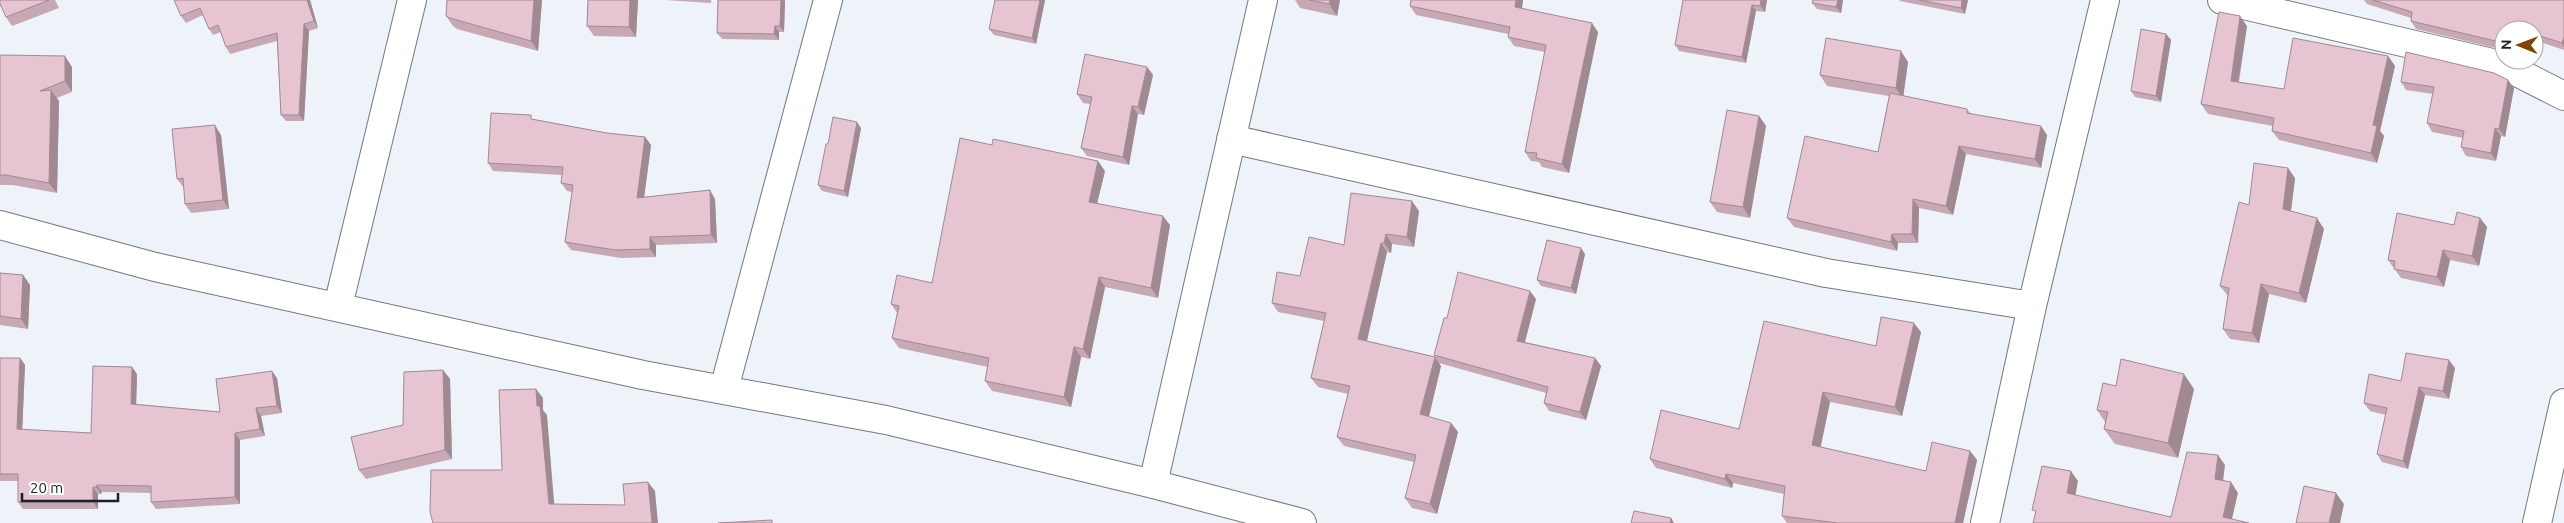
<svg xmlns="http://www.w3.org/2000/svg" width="2564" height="523" font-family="Ubuntu,sans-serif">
	<rect width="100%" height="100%" fill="#edf3f8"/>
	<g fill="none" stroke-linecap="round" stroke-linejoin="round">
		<g stroke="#73787d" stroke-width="30">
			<path id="street" d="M2222,0L2505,66L2564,96
				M1231,139L1826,273L2032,306
				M0,225L155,267L643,375L886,420L1153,484L1302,523
				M338,306L412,0
				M724,389L828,0
				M1153,484L1263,0
				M1985,523L2032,306L2105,0
				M2537,523L2564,403"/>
		</g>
		<use href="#street" stroke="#fff" stroke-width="28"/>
	</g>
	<path fill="#c6a9b4" d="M0,0H55L59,8L12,26L6,17L1,6H0Z
		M174,0H310L318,28L309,31L304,121H286L281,115L277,41L230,54L226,47L221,32L213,35L209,29L203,15L186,23L181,16Z
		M542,0L538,51L457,29L453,26L446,16Z
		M588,0H638L636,37L594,36L587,26Z
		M665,0H711V3Z
		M718,0H785L784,32H779V40L722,39L717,33Z
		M1045,0L1036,44L994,35L989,29Z
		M1295,0H1340L1337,16L1300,8Z
		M1411,0H1523L1522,8L1598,32L1569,173L1542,167L1539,162L1531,161L1525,152L1545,52L1514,46L1508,37V34L1416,15L1410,6Z
		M1683,0H1767L1765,12L1756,11L1746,63L1679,51L1675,45Z
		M1843,0L1841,13L1817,9L1812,3Z
		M1899,0H1968L1965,14L1900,1Z
		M2364,0H2564V50L2534,40V30H2504V50L2416,29L2411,21V18L2367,4Z
		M2247,26L2239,82L2284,89L2388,56L2395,66L2380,131L2384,136L2377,163L2279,140L2272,131L2273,126L2208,114L2201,104Z
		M2166,34L2171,40L2161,102L2135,97L2131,91Z
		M0,55L72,67V92L57,98L59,101L57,193L13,185H0Z
		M1908,62L1903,96L1967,109L1970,113L2047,135L2041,168L1966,154L1953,215L1919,208L1918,243H1898L1897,251L1794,227L1787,218L1878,152L1889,96L1827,86L1820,75Z
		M1147,67L1153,75L1144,115L1138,114L1129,165L1087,156L1081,148L1090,104L1083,103L1077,94Z
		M2401,82L2514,88L2505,137L2501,136L2496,161L2466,156L2461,147L2463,138L2432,132L2427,123L2433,94L2406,90Z
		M1759,116L1766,126L1750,218L1717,212L1710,202Z
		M533,119L607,133L645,137L651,145L644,197L715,199L717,243L656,245V257L621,258L571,250L565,242L572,192L567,191L561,183L562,175L493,171L488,163Z
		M861,128L848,197L822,191L818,185L828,144Z
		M221,135L229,209L191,213L185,204L184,188L177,179Z
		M1105,171L1097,203L1170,225L1158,298L1105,287L1090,359L1081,357L1071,407L992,391L985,381L988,367L899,348L892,338L897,313L891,304L932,283Z
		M2295,178L2291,211L2324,229L2306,303L2269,294L2259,343L2230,339L2223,329L2228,296L2220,286L2249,205Z
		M1419,211L1414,247L1392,244L1391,253L1387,252L1367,341L1435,357L1441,366L1429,417L1451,423L1458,432L1437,514L1412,508L1405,498L1414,462L1344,446L1337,437L1348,394L1318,387L1311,378L1324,321L1278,312L1272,303L1300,276L1344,245Z
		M2480,218L2487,227L2479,266L2450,260L2444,287L2401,278L2388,260L2454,225Z
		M1585,254L1576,294L1541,286L1537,280Z
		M0,273L23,275L30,285L28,329L0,325Z
		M1536,299L1525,342L1595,358L1601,366L1586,420L1549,411L1544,403L1546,393L1439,363L1434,355L1447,318Z
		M1921,332L1902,416L1830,402L1820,447L1926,471L1970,451L1977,460L1963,523H1787L1782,516L1784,494L1733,483L1732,488L1656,468L1650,459L1739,429L1876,346Z
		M0,358H20L25,365L22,430L91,433L132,367L137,374L136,404L220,412L277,378L282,413L261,416L265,436L240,440V504L156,509L151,502V493L102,492L101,494H98V509H23L18,502V481H0Z
		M2455,368L2449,399L2425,395L2408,469L2382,462L2377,454L2386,415L2370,411L2364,403L2401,381Z
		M443,370L450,379L452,459L366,479L359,470L403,425Z
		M2116,386L2194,389L2178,458L2115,444L2104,429L2105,422L2097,410Z"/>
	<path fill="#a18992" d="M307,0H310L318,28L314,21Z
		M534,0H542L538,51L531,41Z
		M630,0H638L636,37L629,27Z
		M781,0H785L784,32L780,26Z
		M1040,0H1045L1036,44L1032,38Z
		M1330,0H1340L1337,16L1329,4Z
		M1516,0H1523L1521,16L1515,7Z
		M1761,0H1767L1765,12L1760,6Z
		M1838,0H1843L1841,13L1836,7Z
		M1962,0H1968L1965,14L1961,8Z
		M1752,5L1756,11L1746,63L1742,57Z
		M2240,16L2247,26L2237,90L2231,81Z
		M1592,23L1598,32L1569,173L1562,164Z
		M304,24L309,31L304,121L299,115Z
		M775,26L779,32V40L774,34Z
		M2166,34L2171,40L2161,102L2156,96Z
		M2564,37V47L2562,43Z
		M1901,51L1908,62L1903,99L1896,88Z
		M65,56L72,67V92L65,81Z
		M2388,56L2395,66L2380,131L2384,136L2377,163L2371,153L2373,125Z
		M1147,67L1153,75L1144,115L1138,107Z
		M2508,80L2514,88L2505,137L2499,129Z
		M51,90L59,101L57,193L49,183Z
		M1132,106L1138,114L1129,165L1123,157Z
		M1759,116L1766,126L1750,218L1743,207Z
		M857,122L861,128L848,197L844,191Z
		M215,125L221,135L229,209L223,200Z
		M2041,126L2047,135L2041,168L2035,159Z
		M2495,128L2501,136L2496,161L2491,153Z
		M645,137L651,145L643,206L637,198Z
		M1959,146L1966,154L1953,215L1946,206Z
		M1098,161L1105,171L1095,212L1089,202Z
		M2288,168L2295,178L2290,219L2283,209Z
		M710,190L715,199L717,243L711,235Z
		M1913,199L1919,208L1918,243L1912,234Z
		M1412,201L1419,211L1414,247L1407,237Z
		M1163,216L1170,225L1158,298L1151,288Z
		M2317,218L2324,229L2306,303L2299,293Z
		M2480,218L2487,227L2479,266L2472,256Z
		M1386,234L1392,244L1391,253L1384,243Z
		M1892,234L1898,243L1897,251L1891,242Z
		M650,237L656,245V257L650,249Z
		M1381,243L1387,252L1365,349L1358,339Z
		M1581,248L1585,254L1576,294L1571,288Z
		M2443,250L2450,260L2444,287L2437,277Z
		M23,275L30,285L28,329L21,319Z
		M1099,277L1105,287L1090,359L1083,349Z
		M2261,284L2269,294L2259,343L2252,333Z
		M1530,291L1536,299L1523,349L1517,341Z
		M1914,323L1921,332L1902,416L1895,407Z
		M1074,347L1081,357L1071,407L1064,397Z
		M1435,357L1441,366L1427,424L1420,414Z
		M20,358L25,365L22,436L17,429Z
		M1595,358L1601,366L1586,420L1580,412Z
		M2449,360L2455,368L2449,399L2443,391Z
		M132,367L137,374L136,411L131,404Z
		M443,370L450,379L452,459L445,450Z
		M272,371L277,378L282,413L277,406Z
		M2184,374L2194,389L2178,458L2168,443Z
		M2419,387L2425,395L2408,469L2403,461Z
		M536,389L543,398V410L547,415L555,514L549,504L537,406Z
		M1823,392L1830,402L1819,455L1812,445Z
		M256,408L261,416L265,436L260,429Z
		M1451,423L1458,432L1437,514L1430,504Z
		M235,433L240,440V504L235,497Z
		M1970,451L1977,460L1963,523H1955Z
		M2218,455L2225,465L2222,489L2215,479Z
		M2071,471L2078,481L2074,503L2067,493Z
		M1726,474L1733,483L1732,488L1725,479Z
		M648,482L655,491L658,523H652Z
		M2231,482L2238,493L2231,523L2223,517Z
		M97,485L102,492L101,494L96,487Z
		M93,487L98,494V509L93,502Z
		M2336,493L2344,504L2340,523H2329Z
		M1671,518L1674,523H1670Z"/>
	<path fill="#e6c4d1" stroke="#a18992" d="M0,0H49L6,17L0,4Z
		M174,0H307L314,21L304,24L299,115H281L277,33L226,47L218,25L209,29L200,8L181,16Z
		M447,0H534L531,41L450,18L446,16Z
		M588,0H630L629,27L587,26Z
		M718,0H781L780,26H775L774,34L717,33Z
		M995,0H1040L1032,38L989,29Z
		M1309,0H1330L1329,4Z
		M1411,0H1516L1515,7L1592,23L1562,164L1536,158L1537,153L1525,152L1546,45L1508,37L1510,27L1410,6Z
		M1683,0H1761L1760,6L1752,5L1742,57L1675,45Z
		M1813,0H1838L1836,7L1812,3Z
		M1919,0H1962L1961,8Z
		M2373,0H2564V37L2562,43L2534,34V30H2520L2518,29V30H2504V43L2411,21L2412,12Z
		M2219,12L2240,16L2231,81L2284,89L2293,38L2388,56L2373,125L2377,126L2371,153L2272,131L2274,118L2201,104Z
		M2141,29L2166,34L2156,96L2131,91Z
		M1826,38L1901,51L1896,88L1820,75Z
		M2406,52L2494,73L2508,80L2499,129L2495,128L2491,153L2461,147L2464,131L2427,123L2434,87L2401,82Z
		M1085,54L1147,67L1138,107L1132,106L1123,157L1081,148L1092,97L1077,94Z
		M0,55L65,56V81L40,91L51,90L49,183L6,175H0Z
		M1890,93L1967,109V113L2041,126L2035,159L1959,146L1946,206L1913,199L1912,234H1892L1891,242L1787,218L1805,136L1878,152Z
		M1727,110L1759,116L1743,207L1710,202Z
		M491,113L531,115V119L607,133L645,137L637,198L710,190L711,235L650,237V249L615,250L565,242L573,185L561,183L563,167L488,163Z
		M833,117L857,122L844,191L818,185L826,144H828Z
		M215,125L223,200L185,204L183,178L177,179L172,129Z
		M960,138L992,145L993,139L1098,161L1089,202L1163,216L1151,288L1099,277L1083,349L1074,347L1064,397L985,381L989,358L892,338L899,306L891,304L897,275L932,283Z
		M2254,163L2288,168L2283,209L2317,218L2299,293L2261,284L2252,333L2223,329L2229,288L2220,286L2239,202L2249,205Z
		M1351,193L1412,201L1407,237L1386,234L1384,243H1381L1358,339L1435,357L1420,414L1451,423L1430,504L1405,498L1416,455L1337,437L1350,386L1311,378L1326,313L1272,303L1277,272L1300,276L1309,237L1344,245Z
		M2457,212L2480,218L2472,256L2443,250L2437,277L2394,269L2395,261L2388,260L2397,213L2454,225Z
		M1547,240L1581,248L1571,288L1537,280Z
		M1458,272L1530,291L1517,341L1595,358L1580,412L1544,403L1548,387L1434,355L1444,318H1447Z
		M0,273L23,275L21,319L0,316Z
		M1881,317L1914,323L1895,407L1823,392L1812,445L1926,471L1932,442L1970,451L1955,523H1838L1782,516L1785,486L1726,474L1725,479L1650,459L1661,410L1739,429L1764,321L1876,346Z
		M2406,353L2449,360L2443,391L2419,387L2403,461L2377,454L2387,408L2364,403L2369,374L2401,381Z
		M0,358H20L17,429L91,433L93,366L132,367L131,404L220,412L216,379L272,371L277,406L256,408L260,429L235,433V497L151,502V486L97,485L96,487H93V502H18V474H0Z
		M2121,359L2184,374L2168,443L2104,429L2108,412L2097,410L2103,383L2116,386Z
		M443,370L445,450L359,470L351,437L403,425L404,372Z
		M536,389L537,406H540L549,504L625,505L623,484L648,482L652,523H433L430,512L431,470H502L499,390Z
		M2187,452L2218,455L2215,479L2231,482L2223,517L2249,523H2033L2036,511L2032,510L2042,466L2071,471L2067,493L2171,517Z
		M2304,486L2336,493L2329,523H2296Z
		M1634,511L1671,518L1670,523H1631Z
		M772,520V523H718Z"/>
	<g transform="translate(2519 45) rotate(271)"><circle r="24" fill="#ffffff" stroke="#a5a5a6"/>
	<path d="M0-4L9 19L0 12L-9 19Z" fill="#824303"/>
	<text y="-8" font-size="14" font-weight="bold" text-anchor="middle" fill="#1d1f21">N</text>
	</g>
	<path d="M22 493v8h96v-8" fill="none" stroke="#1d1f21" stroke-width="2.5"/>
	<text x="30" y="493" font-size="15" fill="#1d1f21" stroke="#ffffff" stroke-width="4" paint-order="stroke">20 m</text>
</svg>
